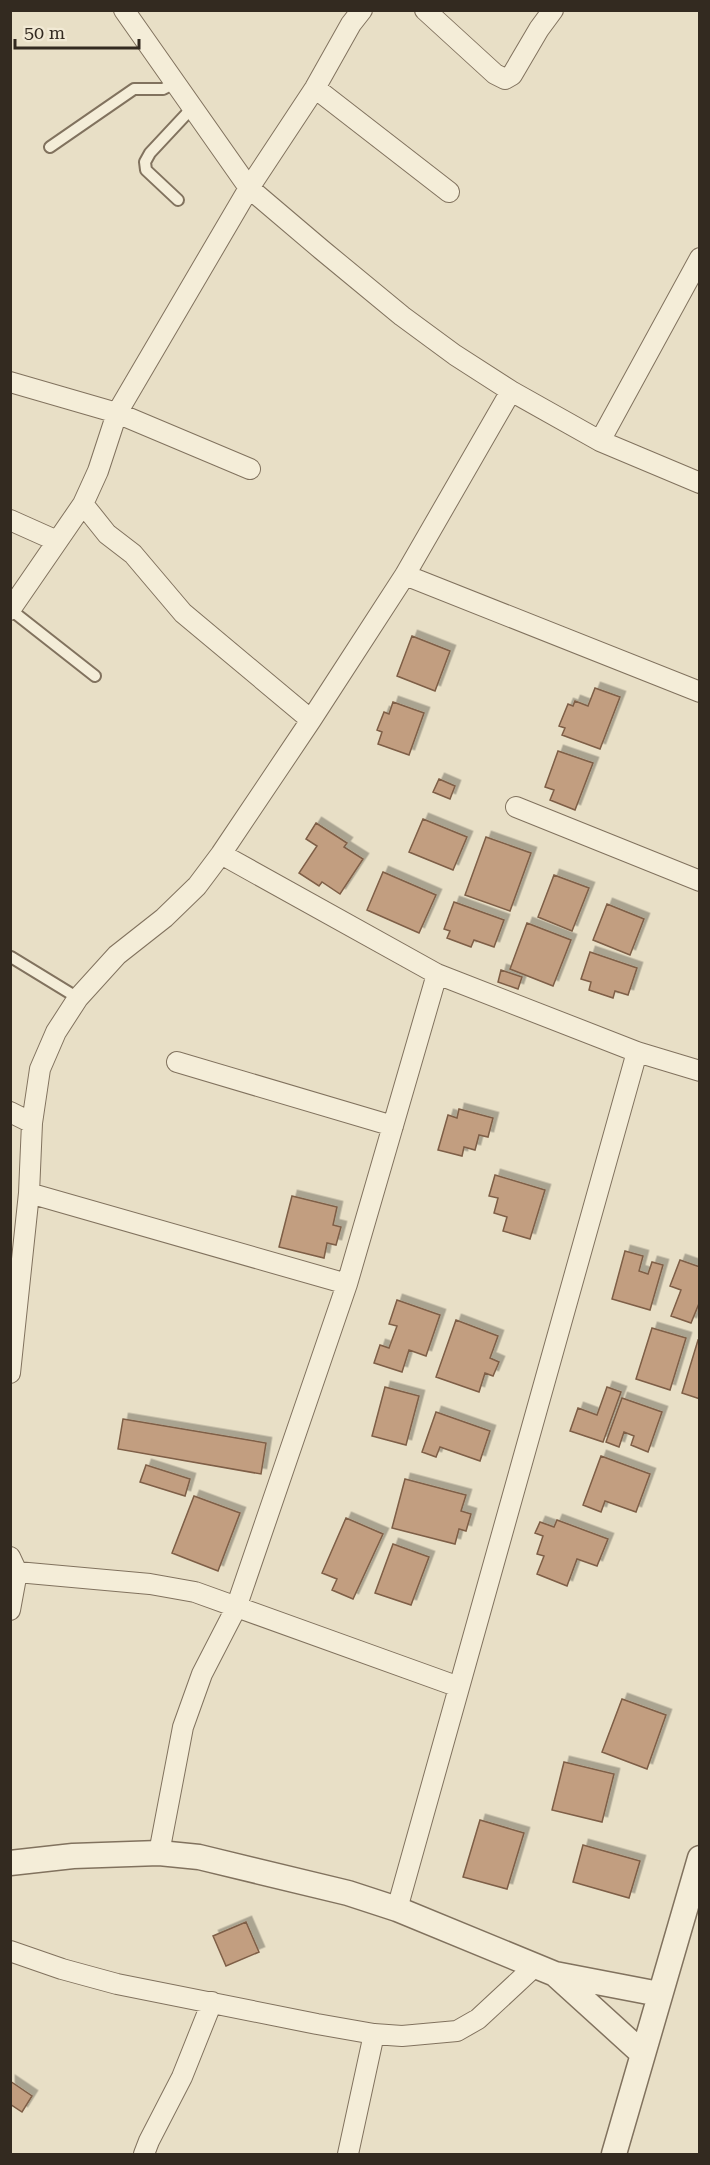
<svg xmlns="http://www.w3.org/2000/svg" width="710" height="2165" font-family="'Roboto Serif',serif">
	<defs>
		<filter id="shadow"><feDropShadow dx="5.5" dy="-5.5" stdDeviation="0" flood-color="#0004"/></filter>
	</defs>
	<rect width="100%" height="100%" fill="#e8dfc6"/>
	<path fill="#c29e80" stroke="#7e5e46" stroke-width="1.5" filter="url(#shadow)" d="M412,636L450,651L435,691L397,676Z
		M595,688L620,697L600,749L562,735L565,728L559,726L568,704L573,706L575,701L588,706Z
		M393,702L424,713L409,755L378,744L382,732L377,730L384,712L389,714Z
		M558,751L593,763L575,810L550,800L554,790L545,787Z
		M439,779L455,786L450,799L433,792Z
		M423,819L467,837L453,870L409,852Z
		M316,823L347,843L344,847L363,859L340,894L322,882L319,886L299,873L317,846L306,839Z
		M486,837L531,853L510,911L465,895Z
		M383,872L436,895L419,933L367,910Z
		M554,875L589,888L572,931L538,917Z
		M454,902L504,920L494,947L474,940L471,947L447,938L450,931L444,929Z
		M607,904L644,919L630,955L593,940Z
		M527,923L571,940L553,986L510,969Z
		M590,952L637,968L628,995L615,991L613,998L589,990L591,982L581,979Z
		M501,970L522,977L518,989L498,982Z
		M459,1109L493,1118L488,1137L479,1135L475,1150L464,1147L462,1156L438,1150L448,1115L457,1118Z
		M495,1175L545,1190L530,1239L503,1231L507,1217L494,1213L498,1198L489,1196Z
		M292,1196L337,1207L333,1225L341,1227L336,1245L327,1243L324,1258L279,1247Z
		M625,1251L643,1256L639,1271L648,1274L652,1262L663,1265L650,1310L612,1299Z
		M680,1260L700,1267V1301L691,1323L671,1316L681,1290L670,1286Z
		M397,1300L440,1315L426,1356L409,1350L402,1372L374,1363L380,1345L389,1348L397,1326L389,1324Z
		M456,1320L498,1336L490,1358L499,1362L493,1376L485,1373L479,1392L436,1377Z
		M652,1328L686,1338L670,1390L636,1379Z
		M698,1340L700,1341V1399L682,1393Z
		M385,1387L419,1396L406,1445L372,1436Z
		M607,1387L621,1392L603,1442L570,1431L578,1408L597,1415Z
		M622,1398L662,1412L648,1452L631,1445L634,1436L624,1432L619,1447L606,1442Z
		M436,1412L490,1431L480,1461L440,1447L436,1457L422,1452Z
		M123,1419L266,1443L261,1474L118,1449Z
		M601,1456L650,1474L636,1512L605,1501L601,1512L583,1505Z
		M146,1465L190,1479L185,1496L140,1482Z
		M405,1479L466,1495L461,1511L471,1514L466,1531L459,1529L455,1544L392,1528Z
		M194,1496L240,1513L218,1571L172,1553Z
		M346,1518L383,1534L353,1599L332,1590L337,1579L322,1573Z
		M557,1520L608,1539L597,1566L577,1559L567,1586L537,1574L544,1556L537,1554L543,1536L535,1533L540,1522L554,1527Z
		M393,1544L429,1557L411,1605L375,1593Z
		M622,1699L666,1715L647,1769L602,1752Z
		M564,1762L614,1774L602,1822L552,1810Z
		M480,1820L524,1833L507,1889L463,1877Z
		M583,1845L640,1861L629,1898L573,1882Z
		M246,1922L259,1952L226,1966L213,1936Z
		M10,2081L32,2096L22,2112L10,2104Z"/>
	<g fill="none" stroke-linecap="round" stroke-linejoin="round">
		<g stroke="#81725e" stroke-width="14">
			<path id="service" d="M50,147L134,89H163L175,83
				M178,200L146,170L145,162L150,153L192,108
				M11,610L95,676
				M11,957L78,998"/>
		</g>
		<g stroke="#81725e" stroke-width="22">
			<path id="minor" d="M124,10L249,188L322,250L402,316L455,355L511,391L600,441L700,483
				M425,10L495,74L505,79L512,75L539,29L553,10
				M315,88L449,192
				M10,382L117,413L250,469
				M600,441L700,258
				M83,504L107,534L133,554L183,613L311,720
				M10,520L57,541
				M405,575L700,692
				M10,610L83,504L98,471L117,413L249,188L315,88L351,24L362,10
				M516,807L700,881
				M221,854L437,974L637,1052L700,1071
				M177,1062L393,1126
				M10,1112L32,1123
				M29,1193L347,1284
				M10,1373L29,1193L32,1123L40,1069L56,1032L78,998L117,955L164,918L197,886L221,854L311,720L405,575L511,391
				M10,1557L17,1572L10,1610
				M17,1572L150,1584L195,1592L459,1687
				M159,1853L183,1727L202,1674L236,1608L347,1284L437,974
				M397,1909L637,1052
				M10,1951L62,1969L117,1984L317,2024L374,2034L402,2036L457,2031L478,2019L534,1967
				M144,2154L149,2141L182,2077L212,2002
				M348,2154L374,2034"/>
		</g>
		<g stroke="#81725e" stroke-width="27">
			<path id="tertiary" d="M10,1863L73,1856L159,1853L199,1857L348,1893L397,1909L555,1974L659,1994
				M555,1974L642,2053
				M614,2154L700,1858"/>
		</g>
		<use href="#service" stroke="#f4edd8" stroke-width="10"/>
		<use href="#minor" stroke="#f4edd8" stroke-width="20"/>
		<use href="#tertiary" stroke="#f4edd8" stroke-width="24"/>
	</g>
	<rect width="710" height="2165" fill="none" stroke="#332a20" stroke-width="24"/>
	<path d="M15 39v9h124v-9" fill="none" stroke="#332a20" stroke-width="3"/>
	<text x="24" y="39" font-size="18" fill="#332a20" stroke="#f1e9d4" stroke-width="4.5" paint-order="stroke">50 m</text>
</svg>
